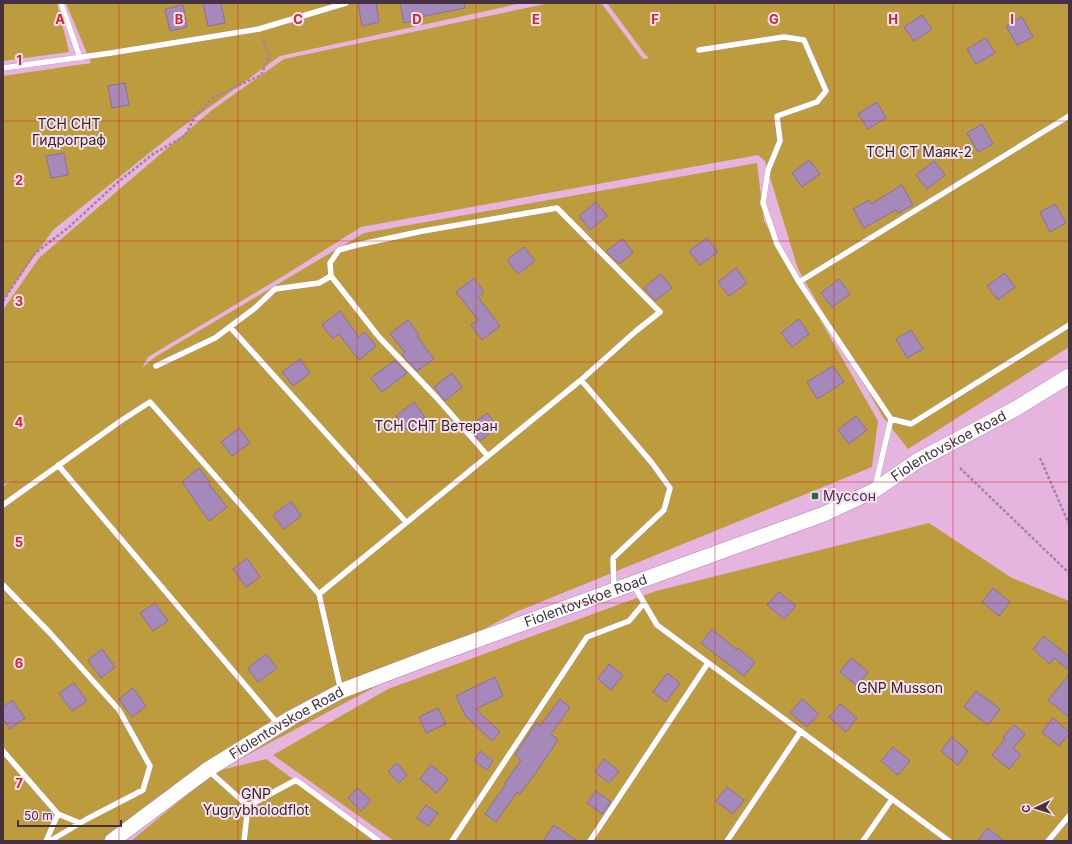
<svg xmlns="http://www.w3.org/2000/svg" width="1072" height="844" font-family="Inter,sans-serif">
	<rect width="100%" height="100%" fill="#e5b5df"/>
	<path fill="#bc9c3c" d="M3,3H57L69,52L3,61Z
		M66,3H522L280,56L178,130L53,230L3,300V76L91,63Z
		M550,3H601L643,59L649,58L644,53L607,3H1069V347L908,449L883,417L798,269L765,161L758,155L361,227L285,275L148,357L142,368L155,357L364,233L757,163L764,221L878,421L872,467L516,612L217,771L266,759L377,841H131L213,773L124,841H3V487L12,479L3,485V310L39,258L212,110L284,59Z
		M929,523L1012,578L1069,601V841H394L273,755L388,689L656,591Z"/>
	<path fill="#a589ba" stroke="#8a6f9e" d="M211,3H221L225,23L208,26L203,4Z
		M358,3H376L379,22L362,26Z
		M400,3H464L465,8L420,17L421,20L404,23Z
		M183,5L187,27L170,31L165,9Z
		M922,15L932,29L914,41L904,27Z
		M1022,17L1033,37L1017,45L1006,26Z
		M986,38L995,53L976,64L967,49Z
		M125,83L129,105L112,108L108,86Z
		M877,102L886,118L868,129L858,114Z
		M982,124L993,144L978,152L967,133Z
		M64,153L68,175L51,178L46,156Z
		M809,160L820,174L802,187L792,173Z
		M934,161L945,175L927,189L916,175Z
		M902,185L913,205L898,213L896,210L864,228L853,209L869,200L871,204Z
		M596,202L607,216L590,230L579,216Z
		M1055,204L1066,223L1050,232L1040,212Z
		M707,238L718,252L700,265L689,251Z
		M623,239L633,253L619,264L606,251Z
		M524,247L535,261L518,274L507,260Z
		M736,268L747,283L729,296L718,282Z
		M1005,273L1015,287L998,300L987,286Z
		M661,274L672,288L655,301L644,288Z
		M474,278L484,292L478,297L500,326L482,340L471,325L478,320L456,292Z
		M839,279L850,294L832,307L821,293Z
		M340,311L359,337L365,332L376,346L359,360L339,334L333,339L322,325Z
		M799,319L809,334L792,347L781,333Z
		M408,320L419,334L417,336L434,359L417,371L402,355L405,352L390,334Z
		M911,330L923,349L907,358L896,339Z
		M300,359L310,373L293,386L282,372Z
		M395,360L407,373L382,392L371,378Z
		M833,366L844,382L817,399L807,382Z
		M452,373L462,387L445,401L434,387Z
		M414,402L425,417L407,430L396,416Z
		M487,413L498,427L480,441L469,427Z
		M856,416L867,430L849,444L838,430Z
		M239,428L250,443L232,456L221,442Z
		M199,468L210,482L209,484L227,507L209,521L182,482Z
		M291,501L301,516L284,529L273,515Z
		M247,558L260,577L246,587L233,569Z
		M993,588L1010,602L999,616L982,602Z
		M779,592L796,606L784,619L767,605Z
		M155,603L168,621L153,631L140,613Z
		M712,629L737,650L738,648L755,662L744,676L701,643Z
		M1044,636L1069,657V670L1054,658L1050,664L1033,649Z
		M102,649L115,667L101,678L88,660Z
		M266,654L277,668L258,682L248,668Z
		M851,658L868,672L857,686L840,672Z
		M609,664L623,675L611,690L598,679Z
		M667,673L680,683L666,702L653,692Z
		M1069,675V717L1048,700Z
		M495,677L503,696L476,709L500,732L492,741L467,717H466L456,696Z
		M74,683L87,701L72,711L59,693Z
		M133,688L146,706L132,717L119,699Z
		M976,691L1000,709L988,725L964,707Z
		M560,699L570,707L551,734L558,740L537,771L520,794L517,792L496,822L485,814L506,784L505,783L521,760L515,755L536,723L540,726Z
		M802,699L819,714L807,727L790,713Z
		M12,700L25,718L10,729L3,719V707Z
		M840,704L857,718L846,732L829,717Z
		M438,708L446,724L426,733L419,717Z
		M1053,718L1069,732V734L1059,746L1042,732Z
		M1014,725L1025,734L1013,748L1021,755L1009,769L992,755L1005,739L1003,737Z
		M952,737L968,751L958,765L941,751Z
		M893,747L910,761L898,775L881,761Z
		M480,751L493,761L487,770L474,761Z
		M604,759L619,771L609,783L595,772Z
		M397,763L407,775L399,783L388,771Z
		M431,765L448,779L437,793L420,779Z
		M727,787L744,800L733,814L716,801Z
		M357,788L371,800L361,811L348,798Z
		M596,791L611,802L602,814L587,803Z
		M426,805L438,813L428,826L417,818Z
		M554,825L577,841H543Z
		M988,828L1004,841H977Z"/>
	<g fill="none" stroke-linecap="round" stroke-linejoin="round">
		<g stroke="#ae81a9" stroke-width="6">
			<path id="lane" d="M61,3L80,58
				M699,50L784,37L804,40L826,91L817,102L777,116L780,141L768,170L763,203L777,244L799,282L891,419L875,487
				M3,68L111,53L259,29L346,3
				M331,276L379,337L437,398L487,455
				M799,282L1069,116
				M230,327L406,522
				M156,366L215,338L255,308L275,289L319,283L331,276L330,263L339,250L357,245L423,231L557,208L660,312L636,331L581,380L319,594
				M581,380L652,463L670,488L664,510L613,558L614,588
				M891,419L911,424L1069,325
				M58,465L278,724
				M3,505L122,420L150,402L319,594L341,691
				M633,584L657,625L949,841
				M3,585L50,633L119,710L150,766L143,790L87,819L50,841
				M3,751L58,814L46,841
				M209,771L248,806
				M248,806L296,780L379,841
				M58,814L80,823
				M244,841L248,806
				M452,841L587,637L629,621L644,603
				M590,841L708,663
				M727,841L801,731
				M863,841L892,799
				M1048,841L1069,816"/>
		</g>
		<g stroke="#ae81a9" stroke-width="16">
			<g id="secondary">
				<path id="s1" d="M112,841L207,770L291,718L341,691L433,656L824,514L875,490L917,461L1015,409L1069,376"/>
			</g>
		</g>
		<path stroke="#a682a2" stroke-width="2.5" stroke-dasharray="3 2" stroke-linecap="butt" d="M3,301L34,254L69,227L118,182L153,154L185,136L195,116L214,97L261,75L269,57L262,37
			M1040,458L1069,524
			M960,468L1069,573"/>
		<use href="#lane" stroke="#fff" stroke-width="5.5"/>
		<use href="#secondary" stroke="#fff" stroke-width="15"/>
	</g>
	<path fill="none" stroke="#cf2829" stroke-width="1" stroke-opacity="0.55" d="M119,3V841M238,3V841M357,3V841M476,3V841M596,3V841M715,3V841M834,3V841M953,3V841M3,121H1069M3,241H1069M3,362H1069M3,482H1069M3,603H1069M3,723H1069"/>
	<rect fill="#226c3a" stroke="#f7def4" stroke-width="1.5" x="811" y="492" width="8" height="8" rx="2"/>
	<g text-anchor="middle" stroke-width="4" stroke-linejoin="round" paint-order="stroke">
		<g font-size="14" fill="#332c19" stroke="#f7def4">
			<text x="69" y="129">ТСН СНТ<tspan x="69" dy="16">Гидрограф</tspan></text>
			<text x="919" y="157">ТСН СТ Маяк-2</text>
			<text x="436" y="431">ТСН СНТ Ветеран</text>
			<text x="900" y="693">GNP Musson</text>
			<text x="256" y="799">GNP<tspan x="256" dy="16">Yugrybholodflot</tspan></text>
		</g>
		<g font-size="14" fill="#443141" stroke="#f7def4">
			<text dy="5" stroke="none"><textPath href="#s1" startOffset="931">Fiolentovskoe Road</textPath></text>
			<text dy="5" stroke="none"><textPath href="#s1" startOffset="535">Fiolentovskoe Road</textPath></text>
			<text dy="5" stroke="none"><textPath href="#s1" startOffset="211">Fiolentovskoe Road</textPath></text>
		</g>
		<g font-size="14" fill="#443141" stroke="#f7def4" text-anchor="start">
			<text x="823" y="501">Муссон</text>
		</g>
	</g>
	<g font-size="13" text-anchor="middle" font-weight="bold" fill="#cf2829" stroke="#f7def4" stroke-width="4" stroke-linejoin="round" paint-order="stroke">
		<text x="60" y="24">A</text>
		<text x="179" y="24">B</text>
		<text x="298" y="24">C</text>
		<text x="417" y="24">D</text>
		<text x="536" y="24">E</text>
		<text x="655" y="24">F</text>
		<text x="774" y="24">G</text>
		<text x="893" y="24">H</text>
		<text x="1012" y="24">I</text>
		<text x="19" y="65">1</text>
		<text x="19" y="185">2</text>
		<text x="19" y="306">3</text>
		<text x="19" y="427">4</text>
		<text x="19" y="547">5</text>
		<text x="19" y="668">6</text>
		<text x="19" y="788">7</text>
	</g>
	<rect width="1072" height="844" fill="none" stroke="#443141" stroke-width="8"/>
	<g transform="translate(1036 808) rotate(266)" stroke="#f7def4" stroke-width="3" paint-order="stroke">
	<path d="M0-3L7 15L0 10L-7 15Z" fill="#443141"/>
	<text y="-6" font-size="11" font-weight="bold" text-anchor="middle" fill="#443141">С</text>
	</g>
	<path d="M18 820v6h103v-6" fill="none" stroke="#443141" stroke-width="2"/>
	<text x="24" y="820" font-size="12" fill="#443141" stroke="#f7def4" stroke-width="3" paint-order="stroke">50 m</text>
</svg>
